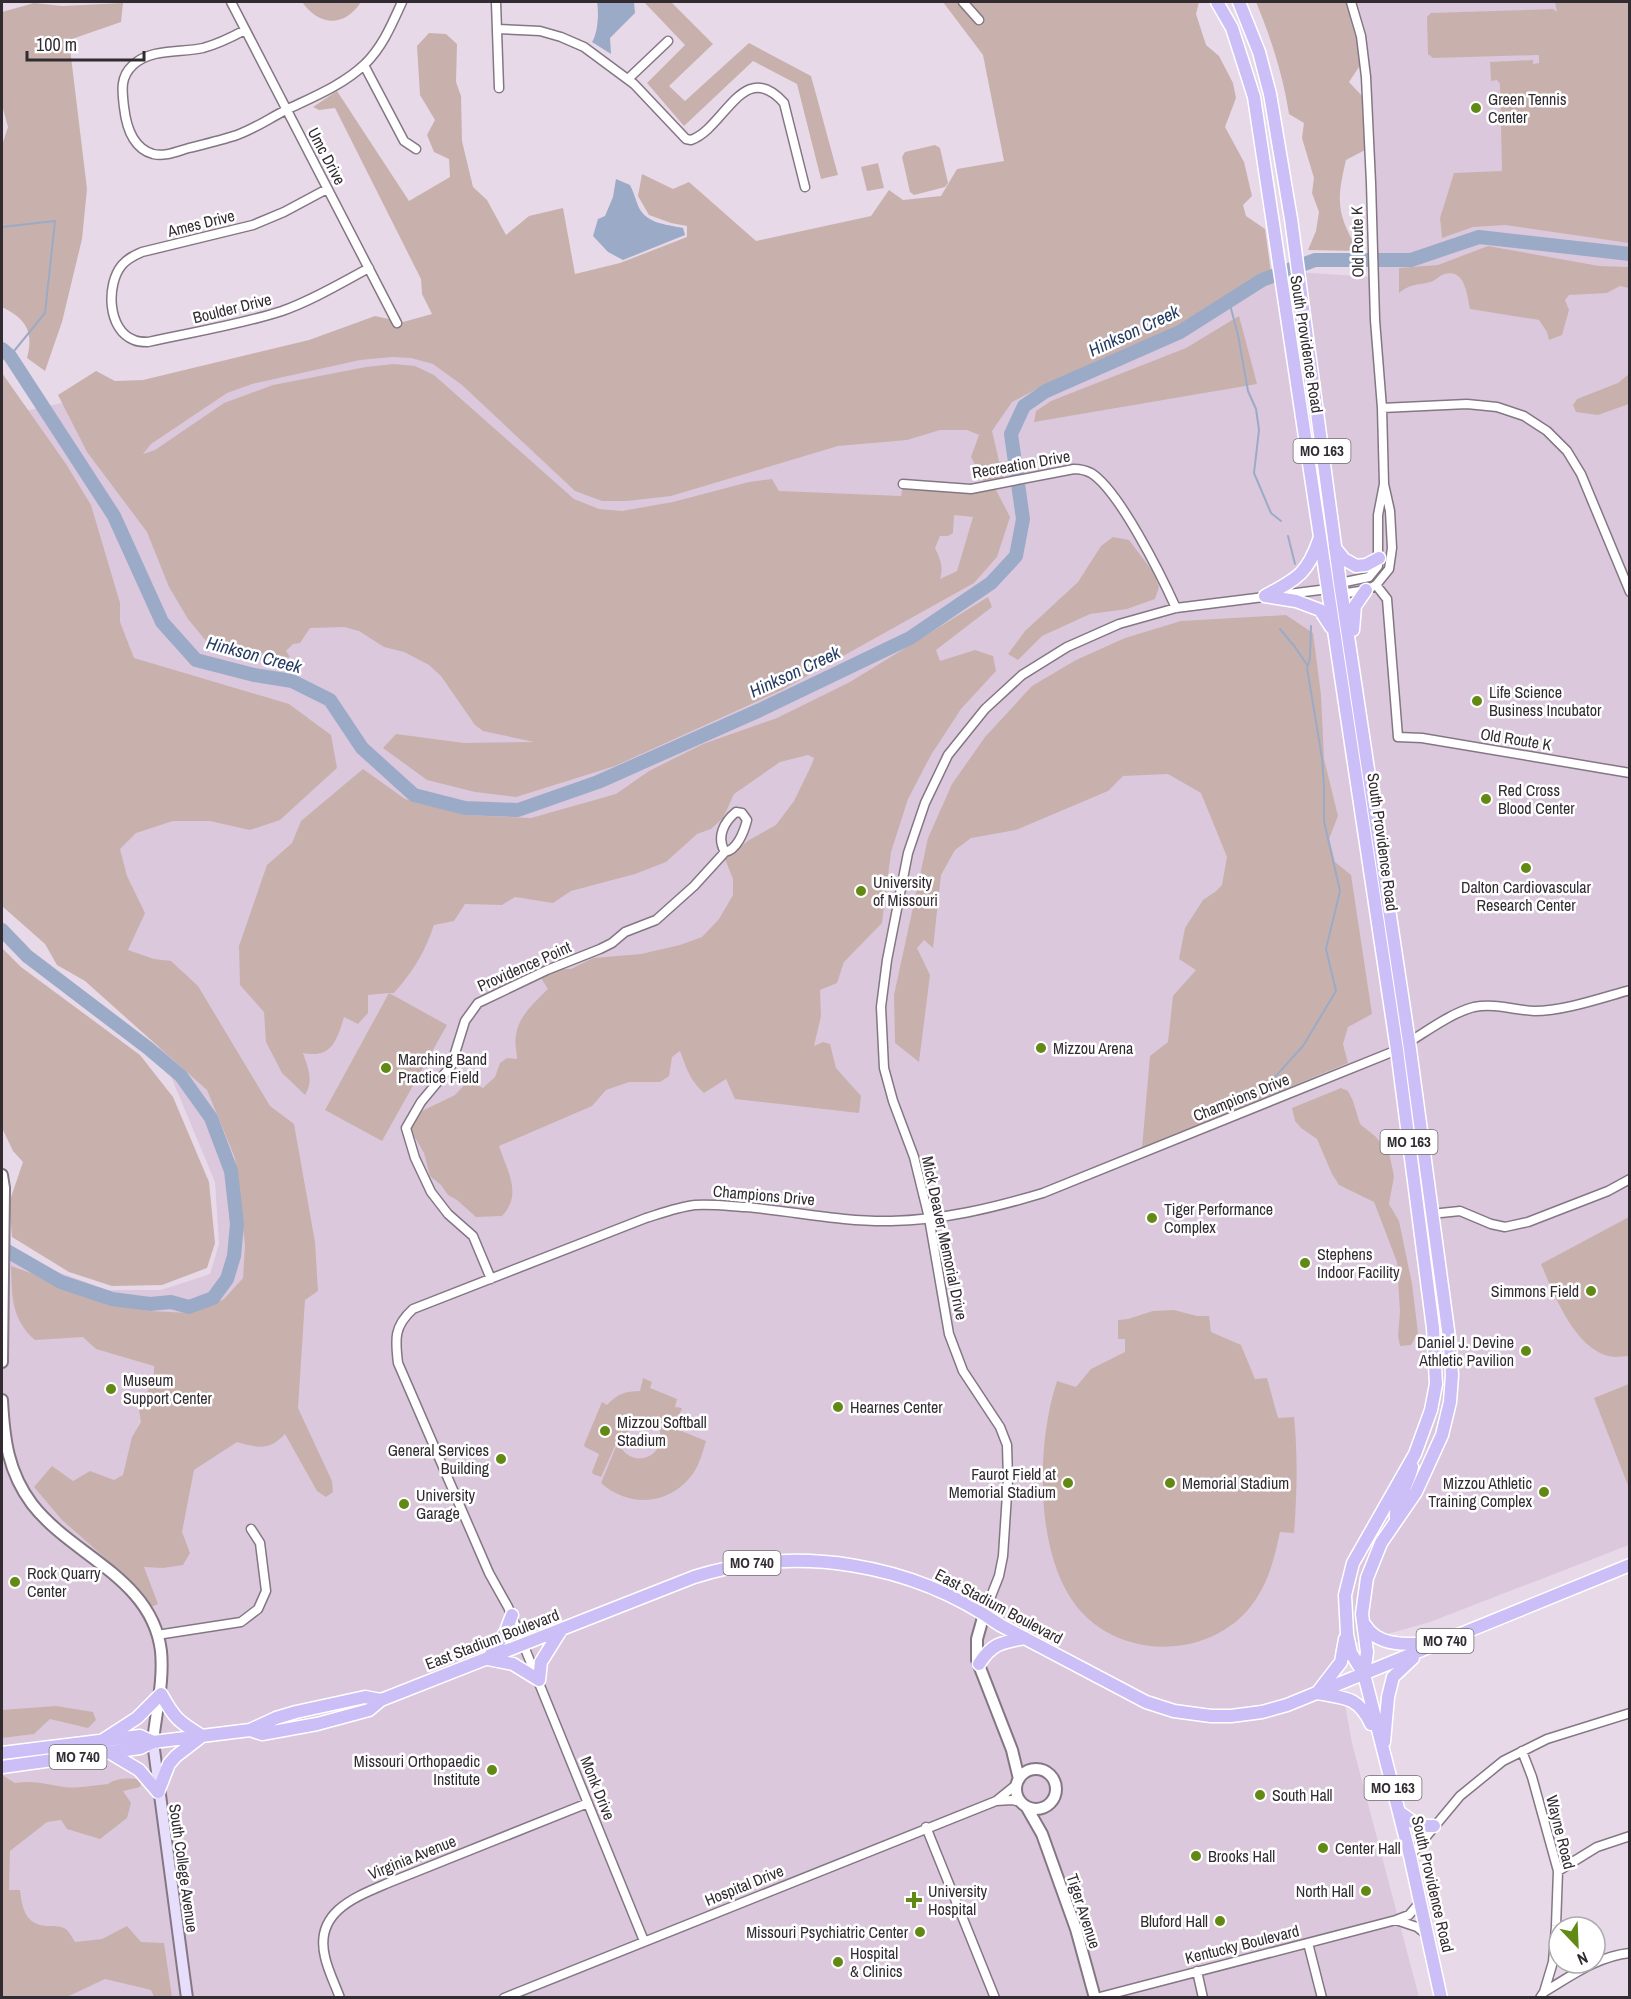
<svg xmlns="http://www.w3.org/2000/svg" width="1631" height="1999" font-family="'Archivo Narrow',sans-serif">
	<rect width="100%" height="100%" fill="#e8d9e8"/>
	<path fill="#dcc8dc" d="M1351,2H1629V1545L1430,1622L1335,1649L1352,1743L1419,1997H2V1253L33,1263L108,1290H161L210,1274L219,1244L215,1182L2,671V416L721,259L1246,269L1375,277L1366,77Z"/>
	<path fill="#c8b1ac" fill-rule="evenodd" d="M302,2H361C344,28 319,26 302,2Z
		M644,2H671L713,44L669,86L685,101L749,43L811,76L838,175L821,179L797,84L753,61L684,126L647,83L685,45Z
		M943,2H1199L1196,14L1206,45L1219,56L1233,83L1236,98L1225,127L1244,162L1252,196L1243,205L1246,216L1265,229L1271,272L1179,326L1044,385L1012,402L992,431L1003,478L984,483L971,457L979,435L967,430H940L907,440L838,446L671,496L627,501H602L575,491L462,385L433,364L411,358L392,357L360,360L252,384L227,393L151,444L143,454L155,450L224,403L273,385L366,367L394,364L415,366L434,375L574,499L599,509L622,511L673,502L749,482L772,479L779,491L901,496L903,486L973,493L995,488L1010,517L997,557L974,583L782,690L615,766L516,797L475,792L427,780L383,748L396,734L464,743L534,742L483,731L475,725L441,676L429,665L404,652L384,647L359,631L344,627L310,628L300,643L293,644L286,651L290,657L257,660L232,656L211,647L188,619L169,587L147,532L87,452L58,395L96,371L115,381L143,380L309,340L375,316L403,322L432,314L422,294L421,279L335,108L319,110L313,107L337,91L409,201L450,177L449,159L434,152L427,135L435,120L420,95L417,46L429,33L446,34L457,44L456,82L461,96L462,141L473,187L487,200L506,235L529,216L563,208L575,274L620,263L687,237V226L671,223L649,215L638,196L642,174L673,189L689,182L756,241L871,216L889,190L903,200L941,196L957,169L1004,161L983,55ZM954,515L973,517L957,571L940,579C944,568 940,558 935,548L940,536H948L953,533Z
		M1256,2H1348L1358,37L1361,64L1349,82L1363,97L1365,150L1346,160C1336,202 1337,214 1358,251L1308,250L1316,231L1319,212L1312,193L1314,178L1302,138L1304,123L1289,114C1283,75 1271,38 1256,2Z
		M1555,2H1629V243L1505,225L1473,227L1442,238L1440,218L1454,173L1502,171L1500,84L1497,80L1491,81L1490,62L1533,60V64L1539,63V55L1433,58L1428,54L1427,17L1431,13L1553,9L1557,12Z
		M34,3L62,6L123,3L121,22L69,40L87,189L82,239L62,322L45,371L27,358C34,331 26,319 2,307V145L8,127L2,105V12Z
		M935,145L940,148L948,183L945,187L914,195L910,192L902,157L905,152Z
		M878,163L884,188L867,191L861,167Z
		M1488,246L1599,266L1629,267V288L1620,286L1607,293L1569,295L1565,300L1569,310L1562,335L1549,340L1547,332L1539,320L1470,309C1467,295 1465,266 1442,275C1438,277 1435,281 1430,282C1415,286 1412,283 1399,293V268L1438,265Z
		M1239,316L1257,384L1034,422L1036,411L1051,401L1186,348Z
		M2,373L66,464L91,505L120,603V622L134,658L289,704L331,735L337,768L280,820L250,830L210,821H173L136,833L120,849L127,876L145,913L128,950L154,959L171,961L198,986L270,1106L294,1124L315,1242L318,1291L305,1300L298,1408L332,1481L333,1492L326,1497L317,1491L285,1434C269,1451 258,1448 237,1442L194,1470L182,1532L190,1553L183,1565L163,1568L144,1567L158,1604L151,1607L129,1579L62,1520L34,1487L52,1466L73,1481L90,1471L114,1480L123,1475L132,1437L141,1422L138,1405L154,1382V1366L96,1349L83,1337L35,1340C11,1319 12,1296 11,1266L48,1279L59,1287L110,1305L149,1311L192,1313L224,1299L243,1278L245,1245L235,1158L207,1090L85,981L57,965L45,944L2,906Z
		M1629,374V404L1598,415L1576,412L1573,405L1577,399L1618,383Z
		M1113,537L1129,540L1153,572L1159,587L1155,599L1127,609L1090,614L1042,636L1018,660L1008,654L1025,631L1078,582L1101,546Z
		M988,597L992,607L936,650L940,661L975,650L993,656L996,671L961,709L931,755L908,799L891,852L882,923L844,962L837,983L820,990L821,1016L814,1046L823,1042L830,1044L836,1068L861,1096L859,1113L735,1099L726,1079L704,1093C689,1079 687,1069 680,1051L672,1057L669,1076L660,1082H629L606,1090L592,1106L499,1146C507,1171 523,1194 502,1216L476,1217L457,1200L448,1195L441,1185L430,1176L424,1153L413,1134L411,1127L414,1118L424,1110L455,1095L468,1081L483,1088L495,1077L500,1063L507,1058L517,1059C517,1051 514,1043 516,1035C519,1015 535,1002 548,989L541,978L557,969H571L593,958L641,954L680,945L702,937L719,919L733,895V879L725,859L749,840L776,825L794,801L812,764L814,758L808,755L780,762L734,794L723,818L711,829L697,834L666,862L635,874L571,891L553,903L515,897L502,905L465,904L454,921L434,925C424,954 414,970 394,993H389L447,1025L382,1141L325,1110L389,993L368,995V1013L358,1024L344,1017C337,1040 332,1059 303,1053C308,1068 314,1081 305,1095L282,1073L266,1042L264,1012L240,985L239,946L267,865L292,843L301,821L363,769L405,799L466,815L531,818L616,794L649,771L703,744L777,718L850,682Z
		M1286,615L1313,633L1321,695L1324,759L1338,816L1329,839L1335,862L1351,875L1372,1014L1348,1027L1343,1044L1348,1063L1142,1148L1150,1056L1168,1042L1173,996L1196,970L1179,959L1185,928L1203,900L1215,892L1222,885L1227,857L1201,793L1168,774L1123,776L1108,791L1016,830L971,838L955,850L941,875L933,948L924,940L917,948L930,975L919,1062L895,1043L894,995L928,838L952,784L985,737L1032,686L1076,660L1125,638L1181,621Z
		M2,948L21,967L140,1055L173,1097L209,1182L215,1243L207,1268L162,1285L112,1286L69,1272L12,1237L9,1203L23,1162L13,1151L2,1128Z
		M1341,1088L1348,1091L1353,1101L1360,1124L1375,1136L1389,1153L1394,1176L1389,1204L1399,1221L1412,1284L1418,1333L1411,1345L1400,1346L1398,1336L1400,1312L1397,1262L1374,1202L1339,1185L1332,1174L1317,1139L1301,1128L1295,1121L1292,1108Z
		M1629,1217V1356C1625,1356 1620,1357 1615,1357C1576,1354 1554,1294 1541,1264Z
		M1174,1310L1197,1316H1209L1211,1332L1241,1345L1255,1379L1267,1378L1278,1418L1294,1417C1298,1456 1297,1494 1294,1533L1280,1532C1274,1561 1267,1588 1247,1611C1200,1663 1108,1658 1070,1597C1035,1542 1037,1441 1057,1381L1076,1387L1091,1369L1125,1352V1339H1118V1320L1128,1319L1153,1311Z
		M643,1378L652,1382L650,1388L677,1399L675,1407L682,1408L674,1428L706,1441C703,1451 700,1463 694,1472C672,1505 630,1509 601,1483L629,1415L601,1477L593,1474L592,1472L599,1454L585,1447L584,1445L602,1402L607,1405C617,1394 625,1391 640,1391ZM637,1421L660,1431C665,1456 636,1469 621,1448L632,1423Z
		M1629,1384V1488L1594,1398Z
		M56,1706L93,1712L96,1720L88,1728L50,1719L34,1734L2,1738V1710Z
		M2,1775L15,1783C36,1780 44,1784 64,1787C77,1789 94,1785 108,1784C116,1778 128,1778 138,1779L141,1783L140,1787L123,1791L131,1803L127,1818L100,1839L67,1829L61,1820L47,1822L10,1851L9,1890H20C22,1909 26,1926 49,1926C54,1926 63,1926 67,1930C70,1933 73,1939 75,1942L102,1939L127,1926L141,1942L164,1943L172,1997H154L151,1990L105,1979L69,1996L68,1997H2Z"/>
	<path fill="#9babc7" d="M597,2H634L635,13L610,38L611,54L592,42C598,33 599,12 597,2Z
		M616,179L630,185C633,191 635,197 637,203C644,224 665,224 683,228L685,235L623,260L608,252L593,236L598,219L605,216L613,197Z"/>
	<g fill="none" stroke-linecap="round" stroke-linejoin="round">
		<path stroke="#9babc7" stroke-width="2" d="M2,227L55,221L45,313L10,356
			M1229,301L1238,335L1248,391L1256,409L1259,430L1254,473L1271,513L1281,521
			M1288,536L1295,564
			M1280,629L1295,647L1307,665
			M1273,1079L1303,1046L1336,991L1326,949L1340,891L1324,821V787L1322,758L1307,668L1310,658L1311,626"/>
		<path stroke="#9babc7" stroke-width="14" d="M2,349L10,356L114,516L162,622L196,660L254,675L292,681L330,700L362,748L414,795L465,808L518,810L598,782L760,710L910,638L991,583L1016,556L1023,519L1011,434L1024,406L1046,391L1180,332L1262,280L1315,260H1411L1479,237L1630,254
			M2,930L27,956L148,1048L181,1076L211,1118L231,1171L237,1224L234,1256L227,1279L213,1298L189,1307L171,1302L150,1304L112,1299L61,1282L2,1248"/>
		<g stroke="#847784" stroke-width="11">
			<path id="minor" d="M231,2L397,323
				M496,2L499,88
				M963,2L979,20
				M497,29L540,31L561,37L584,47L634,84L686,139L691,140C725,128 743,57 784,103L805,187
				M245,30C232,37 218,44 203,48C181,53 151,48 133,65C120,77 122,90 124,107C126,125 132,148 153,154C165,157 178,151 189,148C205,144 222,140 237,135C254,129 270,118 286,110C313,97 343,85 365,64C383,46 392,24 402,2
				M364,65L404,141L416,149
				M628,79L668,41
				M327,189L284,212L253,225L142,252C135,255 128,258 122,265C106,284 107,330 134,340C138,342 144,342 148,342C193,332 239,325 282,311C313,300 341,283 369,268
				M1382,408L1467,404L1497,407L1524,416L1547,431L1567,451L1581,474L1630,592
				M903,484L971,489L1074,469C1080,469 1085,470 1091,473C1119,490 1162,577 1176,608
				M1376,585L1387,599L1398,737L1422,738L1630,773
				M1337,592L1341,594L1366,590L1376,585L1389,569L1392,548L1390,511L1384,484L1382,408L1375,320L1371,183L1366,77L1361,36L1351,2
				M1409,1042C1427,1031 1453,1012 1474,1007C1495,1003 1514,1010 1534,1011C1564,1011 1601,998 1630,990
				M1431,1214L1460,1211L1491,1224L1505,1227L1528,1222L1608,1191L1630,1179
				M491,1279L473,1236L448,1214L431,1192L415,1158L406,1128L421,1102L451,1066L465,1021L478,1003L547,970L600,949L612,943L625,932L656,920L694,886L725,852C716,837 724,822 736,812L742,813L747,820C744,832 737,850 725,852
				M984,1614L999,1576L1003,1556L1008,1479L1007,1445L1000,1427L963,1371L949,1334L929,1218L914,1157L893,1101L884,1068L881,1007L887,960L908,853L925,803L948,755L985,709L1022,675L1067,647L1119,624L1176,608L1328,589L1340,583L1369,577L1378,566V515L1384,484
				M157,1635L241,1622L258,1609L266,1591L260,1543L251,1529
				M1522,1751L1532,1777L1558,1871L1556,1926L1553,1962L1544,1992
				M996,1801L1012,1800L1021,1802
				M926,1827L995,1998
				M1410,1856L1460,1796L1503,1761L1547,1739L1630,1713
				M1558,1871L1597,1847L1630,1836
				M1396,1920L1417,1927L1427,1935
				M644,1941L508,1607L489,1573L398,1363C395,1339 394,1326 413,1309L646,1218C662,1213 678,1207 695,1205C712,1204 729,1206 745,1207C793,1211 842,1222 891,1221C943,1220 993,1208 1043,1193L1397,1050
				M1308,1943L1322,1998
				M1197,1971L1203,1998
				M340,1998C335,1984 328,1971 325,1957C314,1912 355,1897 388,1883L588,1803
				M504,1998L996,1801L1017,1784
				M1096,1998L1396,1920L1409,1915L1420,1902
				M1540,1998L1544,1992C1571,1976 1598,1956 1630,1953"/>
		</g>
		<g stroke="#847784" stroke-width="14">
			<path id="tertiary" d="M2,1175L4,1188L2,1362
				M2,1400C4,1439 8,1472 32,1504C72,1556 152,1578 161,1651C164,1682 156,1711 153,1742
				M984,1614L977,1639V1660L1012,1750L1019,1779
				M1016 1789a20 20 0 1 1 40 0a20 20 0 1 1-40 0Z
				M1026,1806L1042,1834L1076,1929L1095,1998"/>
		</g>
		<g stroke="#847784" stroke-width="14">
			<path id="secondary" d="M153,1742L187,1998"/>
		</g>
		<g stroke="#fff" stroke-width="15">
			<path id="primary" d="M1217,2L1232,28L1254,97L1397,1050L1433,1328L1436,1384L1431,1410L1415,1454L1353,1563L1345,1595L1347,1634L1351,1653L1364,1674L1410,1856L1441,1998
				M1239,2L1259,52L1270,94L1291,219L1340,583L1409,1042L1450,1345L1452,1375L1450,1402L1442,1435L1416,1492L1381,1543L1367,1578L1362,1614L1367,1652L1364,1674
				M1335,548L1344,559L1356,566L1366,565L1379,558
				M1265,596L1296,601L1320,610L1331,627
				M1265,596C1296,579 1307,575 1319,540
				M1353,630L1355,606L1366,590
				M1396,1518C1394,1503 1409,1483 1412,1467
				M512,1615L506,1631L488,1659L513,1664L539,1680L541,1662L561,1630
				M1365,1625C1378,1647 1406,1644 1430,1644
				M1345,1639L1341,1662L1317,1693C1344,1698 1358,1696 1371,1724
				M979,1664C992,1643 1003,1642 1025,1638
				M250,1730L262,1734L317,1724L369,1710L381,1700L694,1577C796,1544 912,1563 1000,1625L1146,1702L1174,1711L1211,1716H1231L1262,1712L1287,1705L1630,1565
				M103,1740L137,1718L161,1694C175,1719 178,1721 202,1736L176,1756L169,1764L158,1792L139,1770L109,1752
				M1384,1742L1388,1697L1393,1677L1413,1658
				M2,1753L140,1736L153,1742
				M2,1767L140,1748L153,1742L250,1730L276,1718L296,1712L365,1697L381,1700
				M1399,1812L1419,1826H1434"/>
		</g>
		<use href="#minor" stroke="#fff" stroke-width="8"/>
		<use href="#tertiary" stroke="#fff" stroke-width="10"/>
		<use href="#secondary" stroke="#e6defb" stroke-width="10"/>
		<use href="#primary" stroke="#ccbef7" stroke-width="12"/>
	</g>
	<g fill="#618914" stroke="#fff" stroke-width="2">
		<circle cx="1476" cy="108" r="6"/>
		<circle cx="1477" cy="701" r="6"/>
		<circle cx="1486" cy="799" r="6"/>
		<circle cx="1526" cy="868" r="6"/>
		<circle cx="861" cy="891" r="6"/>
		<circle cx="1041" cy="1048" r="6"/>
		<circle cx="386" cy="1068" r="6"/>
		<circle cx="1152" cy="1218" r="6"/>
		<circle cx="1305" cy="1263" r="6"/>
		<circle cx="1591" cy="1291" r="6"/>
		<circle cx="1526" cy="1351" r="6"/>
		<circle cx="111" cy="1389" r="6"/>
		<circle cx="838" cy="1407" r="6"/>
		<circle cx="605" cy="1431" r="6"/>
		<circle cx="501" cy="1459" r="6"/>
		<circle cx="1068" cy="1483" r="6"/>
		<circle cx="1170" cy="1483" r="6"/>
		<circle cx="1544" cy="1492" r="6"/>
		<circle cx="404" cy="1504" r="6"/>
		<circle cx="15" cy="1582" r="6"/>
		<circle cx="492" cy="1770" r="6"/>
		<circle cx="1260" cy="1795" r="6"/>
		<circle cx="1323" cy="1848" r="6"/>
		<circle cx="1196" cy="1856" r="6"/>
		<circle cx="1366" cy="1891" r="6"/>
		<path d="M911 1891h6v6h6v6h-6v6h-6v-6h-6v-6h6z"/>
		<circle cx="1220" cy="1921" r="6"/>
		<circle cx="920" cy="1932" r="6"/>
		<circle cx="838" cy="1962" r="6"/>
	</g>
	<g text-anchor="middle" stroke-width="5" stroke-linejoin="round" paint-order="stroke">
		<g fill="#fff" stroke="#706b70" stroke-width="1.5">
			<rect x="1293.5" y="439" width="57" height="24" rx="4.5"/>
			<rect x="1380.5" y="1130" width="57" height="24" rx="4.5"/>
			<rect x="723.5" y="1551" width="57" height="24" rx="4.5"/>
			<rect x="1416.5" y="1629" width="57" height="24" rx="4.5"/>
			<rect x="49.5" y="1745" width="57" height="24" rx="4.5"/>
			<rect x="1364.5" y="1776" width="57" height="24" rx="4.5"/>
		</g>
		<g font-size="15" font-weight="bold" fill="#322c32">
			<text x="1322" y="456">MO 163</text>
			<text x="1409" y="1147">MO 163</text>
			<text x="752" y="1568">MO 740</text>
			<text x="1445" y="1646">MO 740</text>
			<text x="78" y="1762">MO 740</text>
			<text x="1393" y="1793">MO 163</text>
		</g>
		<g font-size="16" fill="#322c32" stroke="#fff" text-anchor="start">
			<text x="1488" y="105">Green Tennis<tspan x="1488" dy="18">Center</tspan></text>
			<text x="1489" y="698">Life Science<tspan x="1489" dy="18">Business Incubator</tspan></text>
			<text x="1498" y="796">Red Cross<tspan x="1498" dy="18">Blood Center</tspan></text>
			<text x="873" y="888">University<tspan x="873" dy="18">of Missouri</tspan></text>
			<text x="1526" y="893" text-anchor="middle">Dalton Cardiovascular<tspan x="1526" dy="18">Research Center</tspan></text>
			<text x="1053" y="1054">Mizzou Arena</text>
			<text x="398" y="1065">Marching Band<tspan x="398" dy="18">Practice Field</tspan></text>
			<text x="1164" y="1215">Tiger Performance<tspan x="1164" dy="18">Complex</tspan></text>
			<text x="1317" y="1260">Stephens<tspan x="1317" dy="18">Indoor Facility</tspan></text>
			<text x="1579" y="1297" text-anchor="end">Simmons Field</text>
			<text x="1514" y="1348" text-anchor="end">Daniel J. Devine<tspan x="1514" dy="18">Athletic Pavilion</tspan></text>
			<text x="123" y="1386">Museum<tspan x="123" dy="18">Support Center</tspan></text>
			<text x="850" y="1413">Hearnes Center</text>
			<text x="617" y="1428">Mizzou Softball<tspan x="617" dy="18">Stadium</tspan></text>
			<text x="489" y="1456" text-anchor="end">General Services<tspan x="489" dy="18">Building</tspan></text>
			<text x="1056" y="1480" text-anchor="end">Faurot Field at<tspan x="1056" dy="18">Memorial Stadium</tspan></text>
			<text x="1182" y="1489">Memorial Stadium</text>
			<text x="1532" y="1489" text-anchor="end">Mizzou Athletic<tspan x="1532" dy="18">Training Complex</tspan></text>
			<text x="416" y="1501">University<tspan x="416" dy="18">Garage</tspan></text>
			<text x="27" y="1579">Rock Quarry<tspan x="27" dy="18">Center</tspan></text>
			<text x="480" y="1767" text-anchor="end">Missouri Orthopaedic<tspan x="480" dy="18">Institute</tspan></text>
			<text x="1272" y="1801">South Hall</text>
			<text x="1335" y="1854">Center Hall</text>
			<text x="1208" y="1862">Brooks Hall</text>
			<text x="928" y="1897">University<tspan x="928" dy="18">Hospital</tspan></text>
			<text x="1354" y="1897" text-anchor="end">North Hall</text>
			<text x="1208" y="1927" text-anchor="end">Bluford Hall</text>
			<text x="908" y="1938" text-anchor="end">Missouri Psychiatric Center</text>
			<text x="850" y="1959">Hospital<tspan x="850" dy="18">&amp; Clinics</tspan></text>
		</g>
		<g font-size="16" fill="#322c32" stroke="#fff">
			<text transform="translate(327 156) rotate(62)" y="6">Umc Drive</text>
			<text transform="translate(201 223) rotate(-14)" y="6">Ames Drive</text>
			<text transform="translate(1357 242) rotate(-91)" y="6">Old Route K</text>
			<text transform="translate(232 308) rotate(-14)" y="6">Boulder Drive</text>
			<text transform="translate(1307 344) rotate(81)" y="6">South Providence Road</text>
			<text transform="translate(1021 464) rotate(-10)" y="6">Recreation Drive</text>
			<text transform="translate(1516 739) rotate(9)" y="6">Old Route K</text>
			<text transform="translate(1383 842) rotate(82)" y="6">South Providence Road</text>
			<text transform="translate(524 966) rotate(-24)" y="6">Providence Point</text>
			<text transform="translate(1241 1097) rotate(-22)" y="6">Champions Drive</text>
			<text transform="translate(764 1195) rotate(5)" y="6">Champions Drive</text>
			<text transform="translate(945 1238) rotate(78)" y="6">Mick Deaver Memorial Drive</text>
			<text transform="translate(999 1606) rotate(28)" y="6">East Stadium Boulevard</text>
			<text transform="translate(492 1639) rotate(-21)" y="6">East Stadium Boulevard</text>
			<text transform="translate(598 1788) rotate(68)" y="6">Monk Drive</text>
			<text transform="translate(1561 1832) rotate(76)" y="6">Wayne Road</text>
			<text transform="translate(412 1857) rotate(-22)" y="6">Virginia Avenue</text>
			<text transform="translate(184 1868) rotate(82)" y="6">South College Avenue</text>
			<text transform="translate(1433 1884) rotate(77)" y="6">South Providence Road</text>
			<text transform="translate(744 1885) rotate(-22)" y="6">Hospital Drive</text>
			<text transform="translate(1084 1911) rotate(72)" y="6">Tiger Avenue</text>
			<text transform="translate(1242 1944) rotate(-14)" y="6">Kentucky Boulevard</text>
		</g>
		<g font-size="18" font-style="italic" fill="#263b63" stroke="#fff">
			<text transform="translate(1134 331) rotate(-25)" y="6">Hinkson Creek</text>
			<text transform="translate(254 655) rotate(15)" y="6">Hinkson Creek</text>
			<text transform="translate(795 672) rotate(-25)" y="6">Hinkson Creek</text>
		</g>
	</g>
	<rect width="1631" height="1999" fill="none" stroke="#322c32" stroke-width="6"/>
	<g transform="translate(1577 1945) rotate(157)"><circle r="28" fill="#ffffff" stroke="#adabad" stroke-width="1.5"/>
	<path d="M0-4.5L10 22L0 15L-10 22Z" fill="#618914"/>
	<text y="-9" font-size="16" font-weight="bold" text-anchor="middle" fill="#322c32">N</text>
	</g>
	<path d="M27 51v9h117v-9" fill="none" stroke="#322c32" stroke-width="3"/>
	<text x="36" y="51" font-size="18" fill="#322c32" stroke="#ffffff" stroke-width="4.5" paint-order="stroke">100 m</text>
</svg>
